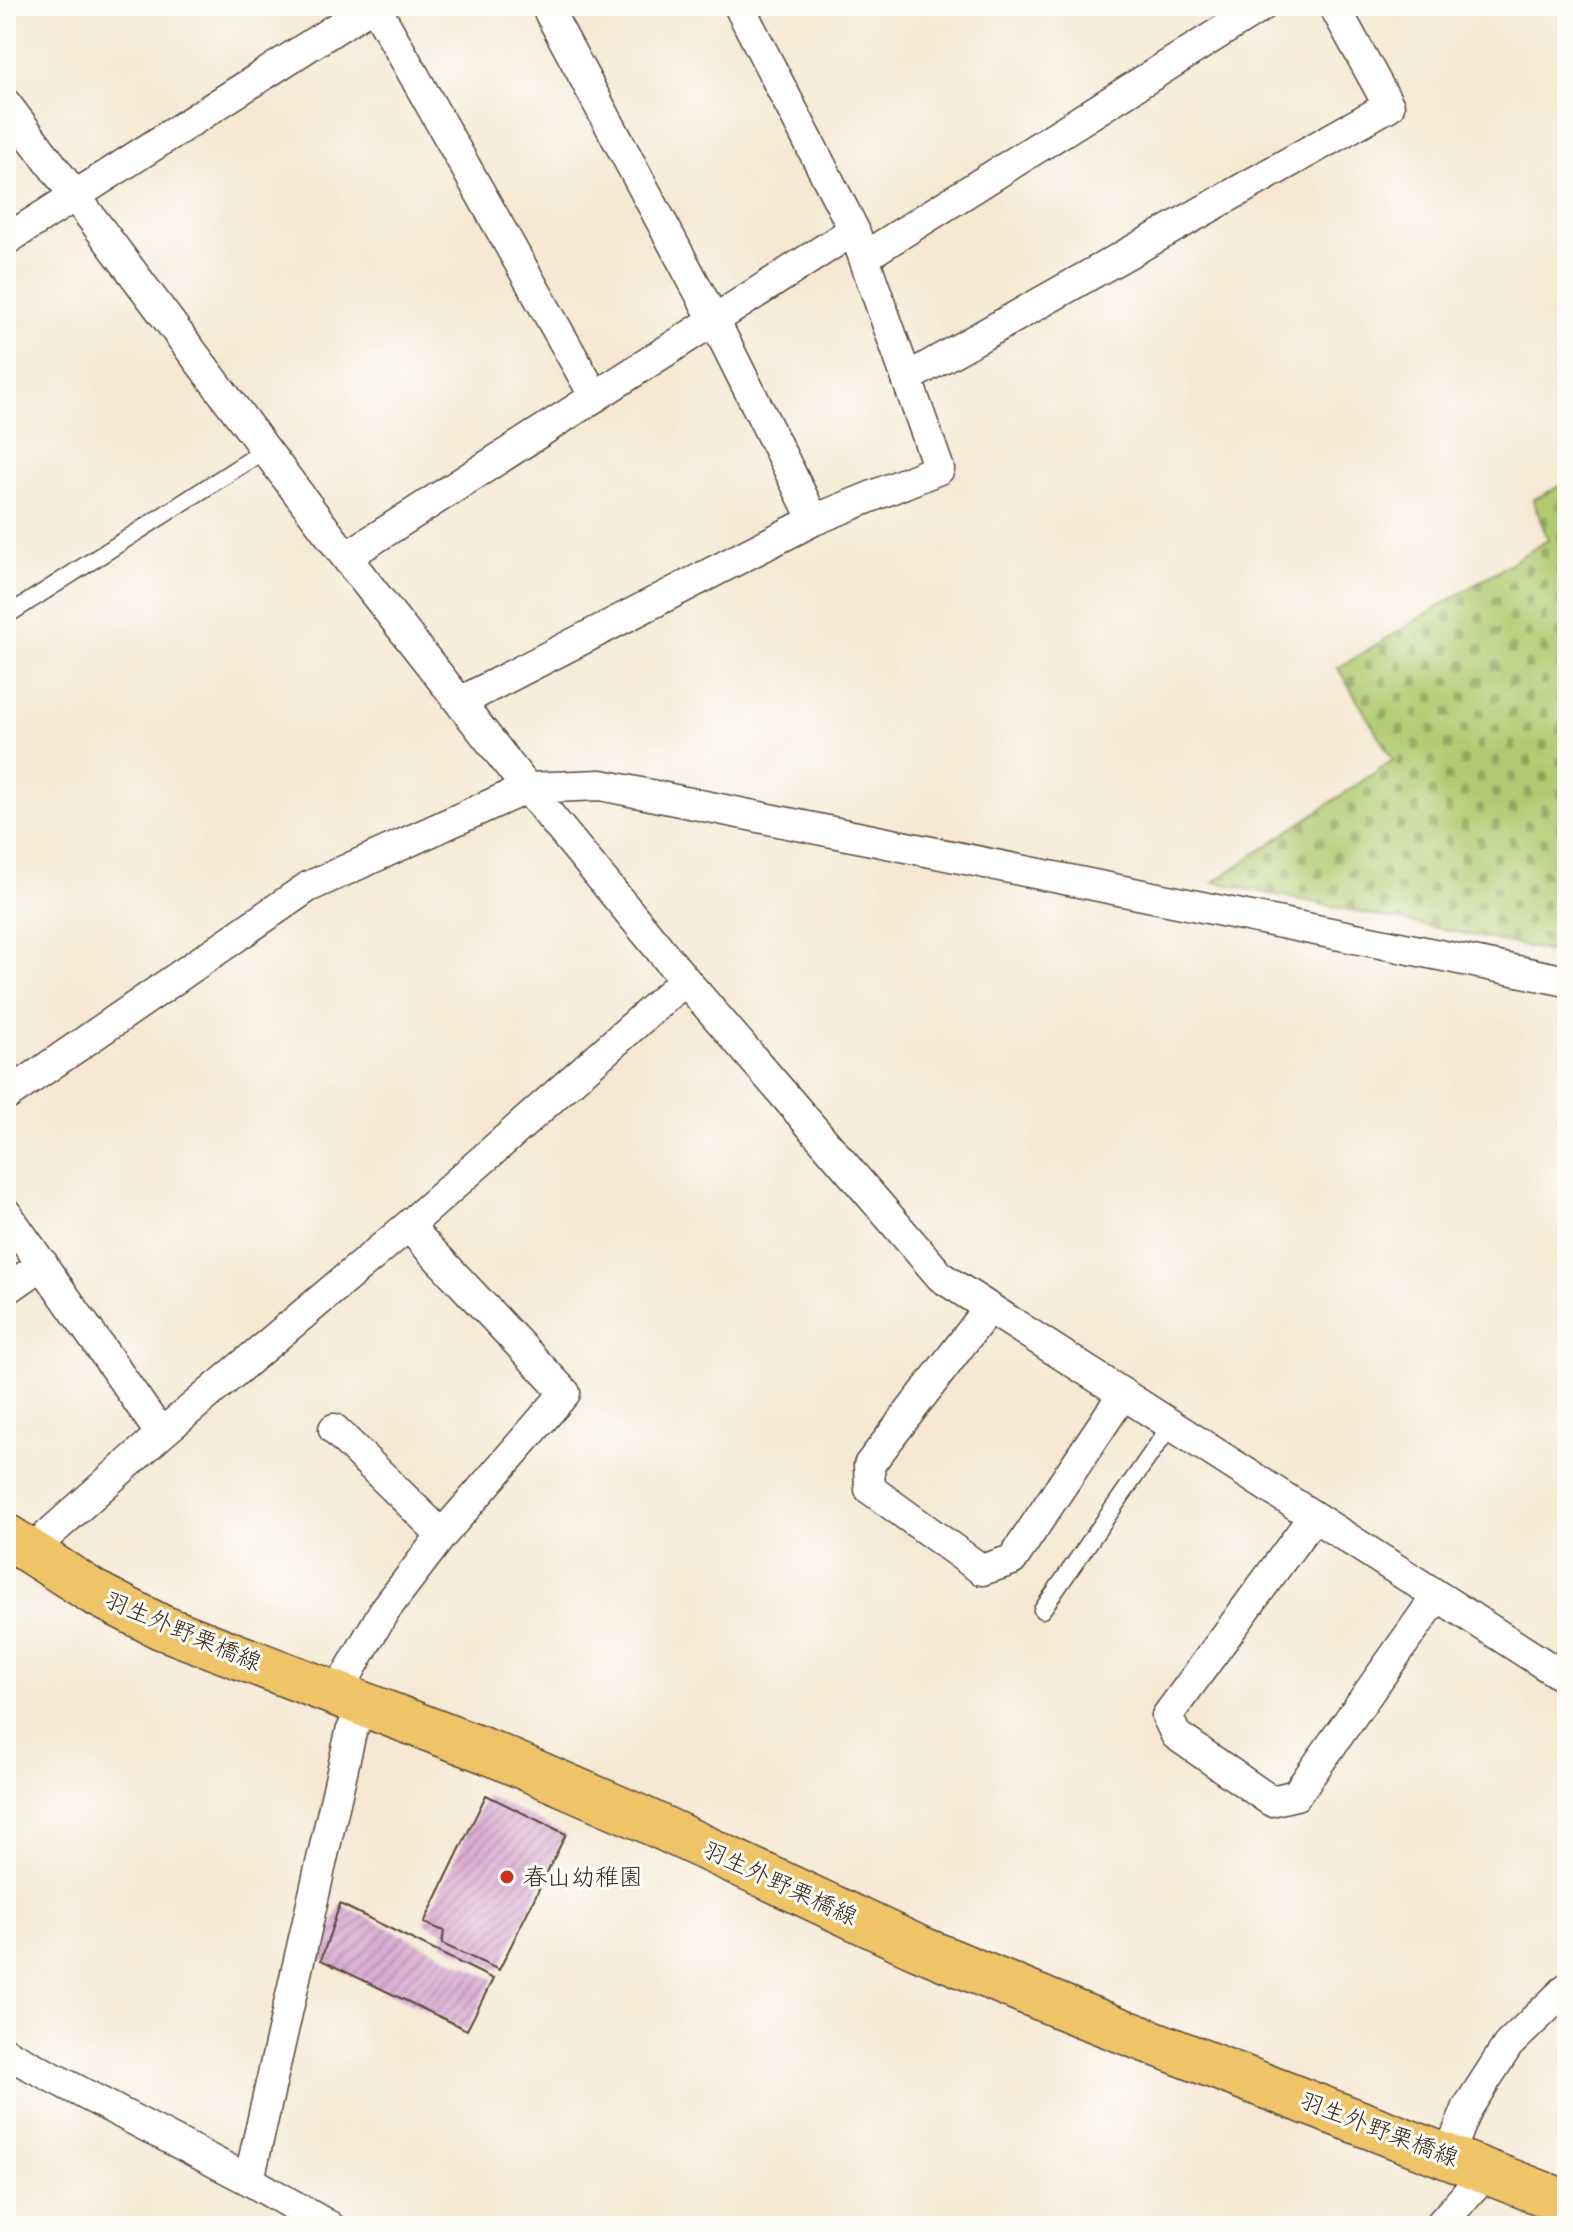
<svg xmlns="http://www.w3.org/2000/svg" width="1573" height="2232" font-family="'Shantell Sans','Klee One',sans-serif">
	<defs>
		<pattern id="cemetery-stones" width="16" height="16" patternUnits="userSpaceOnUse" patternTransform="scale(2)"><rect width="16" height="16" fill="#b0ca70"/><path d="M2 7V4a2 2 0 0 1 4 0v3zM10 15v-3a2 2 0 0 1 4 0v3z" fill="#90a45b"/></pattern>
		<pattern id="building-hatch" width="6" height="6" patternUnits="userSpaceOnUse" patternTransform="scale(2)"><rect width="6" height="6" fill="#d7a6d0"/><path d="M-1 1l2-2M0 6l6-6M5 7l2-2" fill="none" stroke="#b087a8"/></pattern>
	</defs>
	<rect width="100%" height="100%" fill="#fdfcf7"/>
	<filter id="ink" filterUnits="userSpaceOnUse"><feTurbulence type="fractalNoise" baseFrequency=".0125" numOctaves="2"/><feDisplacementMap in="SourceGraphic" scale="16" xChannelSelector="R" yChannelSelector="G"/><feConvolveMatrix kernelMatrix="1 2 1 2 8 2 1 2 1" color-interpolation-filters="sRGB"/></filter>
	<filter id="wash" filterUnits="userSpaceOnUse"><feTurbulence type="fractalNoise" baseFrequency=".006" numOctaves="4" result="noise"/><feDisplacementMap in="SourceGraphic" scale="32" xChannelSelector="R" yChannelSelector="G"/><feGaussianBlur stdDeviation="1.8" result="paint"/><feColorMatrix in="noise" values="0 0 0 0 0 0 0 0 0 0 0 0 0 0 0 0 0 1.4 0 .05"/><feComposite in="paint" operator="in"/></filter>
	<g filter="url(#wash)">
		<rect width="100%" height="100%" fill="#f6e8d3"/>
		<path fill="url(#cemetery-stones)" stroke="#767a47" stroke-width="2" d="M1567,482V955L1214,882L1393,760L1338,668L1548,540L1533,500Z"/>
		<g id="blocks">
			<path fill="url(#building-hatch)" d="M486,1795L566,1834L499,1970L442,1944L444,1931L424,1923Z
				M340,1904L493,1979L467,2030L321,1960Z"/>
		</g>
	</g>
	<g filter="url(#ink)">
		<use href="#blocks" fill-opacity="0" stroke="#574639" stroke-width="2"/>
		<g fill="none" stroke-linecap="round" stroke-linejoin="round">
			<g stroke="#574639" stroke-width="19">
				<path id="lane" d="M6,616L265,450
					M1042,1610L1171,1425"/>
			</g>
			<g stroke="#574639" stroke-width="33">
				<path id="street" d="M375,6L595,397
					M546,6L714,320L814,520L939,469L854,230
					M6,104L346,557L527,788L685,980L941,1277L1567,1679
					M6,240L371,6
					M864,257L1262,6
					M907,378L1389,106L1334,6
					M346,557L854,230L739,6
					M460,702L814,520
					M6,1096L308,887L527,788L601,785L1567,981
					M6,1213L161,1434
					M408,1226L685,980
					M6,1290L43,1264
					M989,1308L869,1465L870,1489L982,1570L1012,1560L1123,1394
					M334,1429L442,1535
					M1313,1517L1167,1716L1176,1735L1271,1801L1296,1795L1437,1596
					M37,1554L48,1535L161,1434L408,1226L565,1393L442,1535L384,1611L336,1694
					M6,2053L249,2180
					M1448,2156L1468,2107L1508,2045L1567,1988
					M329,2226L249,2180L351,1732L364,1705
					M1439,2226L1475,2185L1483,2170"/>
			</g>
			<g stroke="#574639" stroke-width="47">
				<path id="primary" d="M6,1536L93,1592L161,1627L491,1753L639,1817L917,1947L1079,2014L1567,2203"/>
			</g>
			<use href="#lane" stroke="#fff" stroke-width="16"/>
			<use href="#street" stroke="#fff" stroke-width="30"/>
			<use href="#primary" stroke="#efc469" stroke-width="44"/>
		</g>
	</g>
	<circle fill="#c8321e" stroke="#fdfcf7" stroke-width="3" cx="507" cy="1877" r="8"/>
	<g text-anchor="middle" stroke-width="6" stroke-linejoin="round" paint-order="stroke">
		<g font-size="24" fill="#3b2a1e" stroke="#fdfcf7">
			<text transform="translate(183 1631) rotate(23)" y="8">羽生外野栗橋線</text>
			<text transform="translate(780 1883) rotate(25)" y="8">羽生外野栗橋線</text>
			<text transform="translate(1379 2129) rotate(21)" y="8">羽生外野栗橋線</text>
		</g>
		<g font-size="24" fill="#3b2a1e" stroke="#fdfcf7" text-anchor="start">
			<text x="523" y="1885">春山幼稚園</text>
		</g>
	</g>
	<rect width="1573" height="2232" fill="none" stroke="#fdfcf7" stroke-width="32"/>
</svg>
